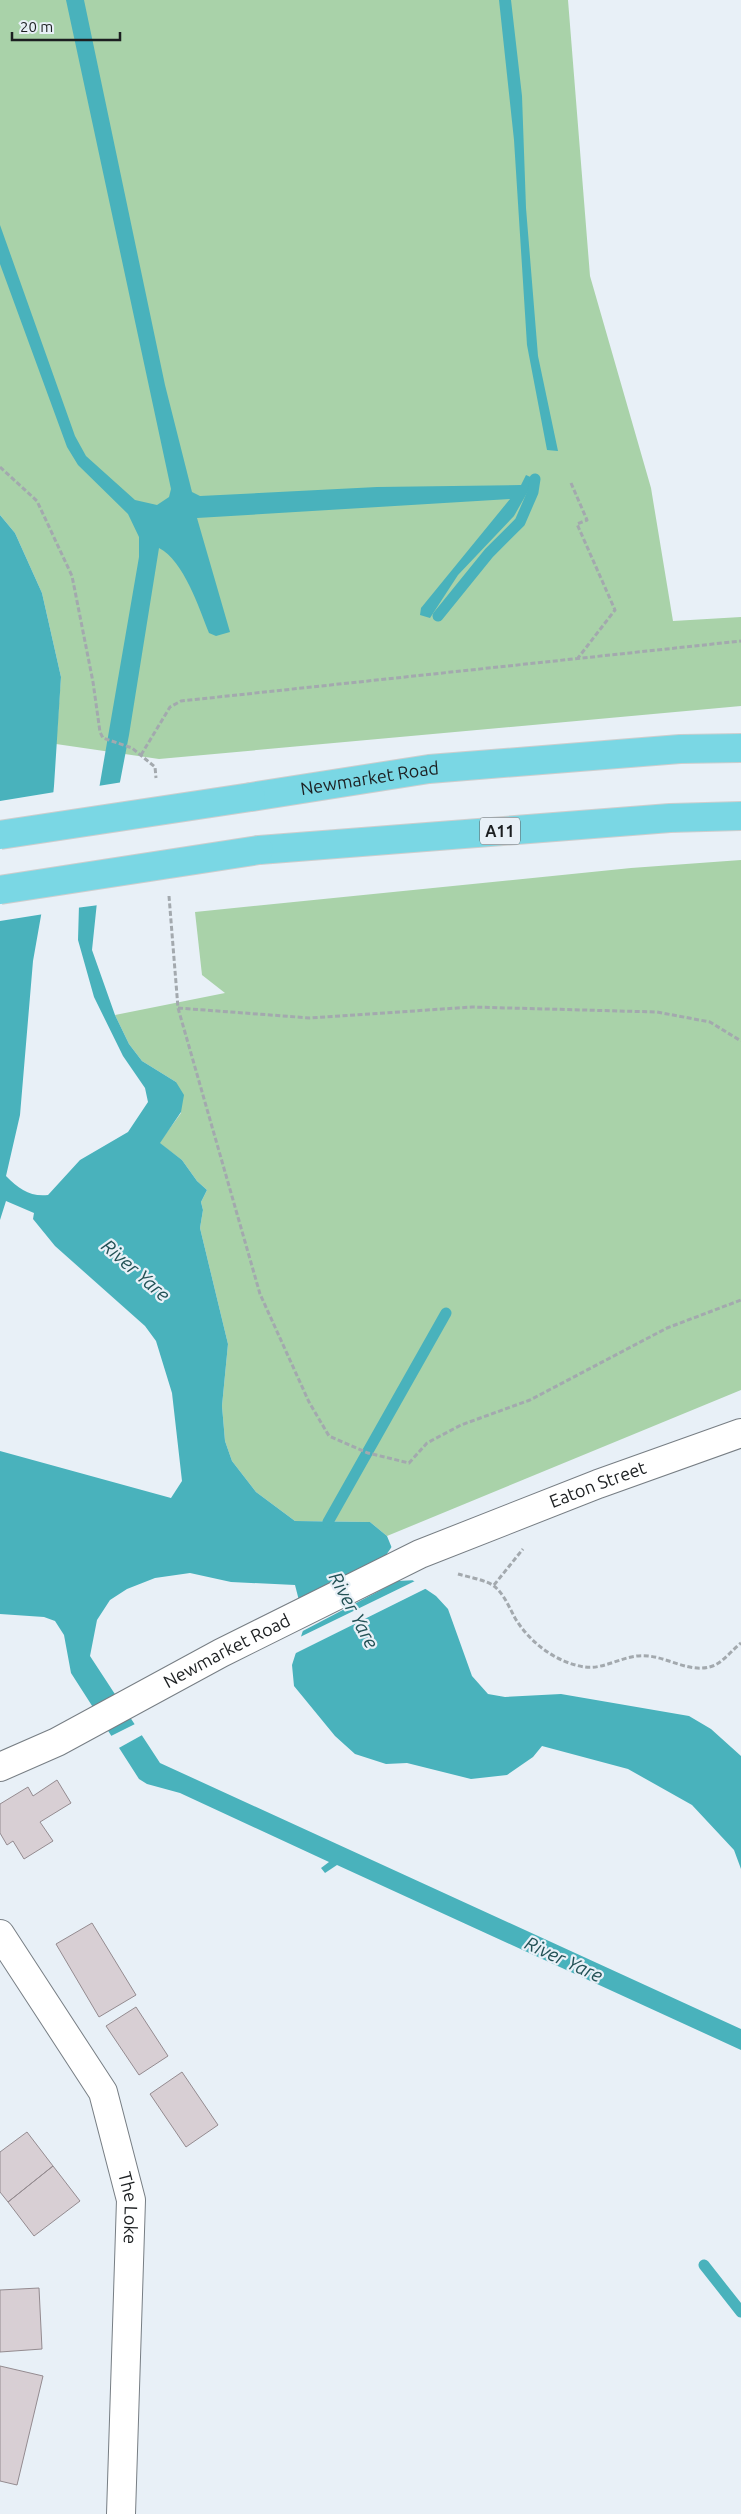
<svg xmlns="http://www.w3.org/2000/svg" width="741" height="2514" font-family="Ubuntu,sans-serif">
	<rect width="100%" height="100%" fill="#e8f0f7"/>
	<path fill="#a9d2a9" d="M0,0H568L590,276L651,488L673,621L741,617V706L159,759L56,744L61,677L42,593L15,533L0,515Z
		M741,860V1390L387,1536L370,1522L295,1521L256,1492L232,1461L225,1441L222,1406L228,1344L200,1228L203,1210L201,1202L207,1190L197,1181L182,1160L159,1143L181,1113L176,1082L142,1061L129,1044L115,1015L225,993L202,975L195,912L631,868Z"/>
	<path fill="#49b2bc" d="M66,0H84L165,385L192,492L200,496L377,487L521,485L526,475L535,479L514,516L458,575L430,618L420,615L421,608L510,499L197,518L230,632L216,636L209,633C199,608 184,561 159,548L129,735L97,902L92,950L115,1015L129,1044L142,1061L176,1082L184,1095L181,1112L160,1143L182,1160L197,1181L207,1190L201,1202L203,1210L200,1228L228,1344L222,1406L225,1441L232,1461L256,1492L295,1521L370,1522L387,1536L402,1573L436,1596L448,1609L472,1676L488,1694L505,1697L561,1694L689,1716L711,1729L741,1756V1869L734,1850L692,1805L628,1769L542,1746L533,1757L507,1775L471,1779L407,1763L386,1764L355,1754L335,1736L294,1686L292,1665L305,1624L295,1585L231,1582L190,1573L155,1578L127,1589L110,1600L97,1620L90,1656L160,1763L741,2029V2050L337,1865L325,1873L321,1868L329,1862L180,1793L147,1784L139,1779L71,1673L64,1635L55,1621L44,1617L0,1614V1451L171,1498L182,1481L172,1393L156,1341L145,1326L55,1246L33,1219L34,1213L6,1201L0,1220V515L15,533L42,593L61,677L54,786L42,910L33,961L20,1115L6,1176C19,1189 30,1197 48,1195L80,1160L128,1132L148,1102L145,1088L123,1056L94,997L78,940L79,905L139,557V537L128,514L78,465L67,447L0,264V225L75,436L86,456L135,500L157,505L169,497L171,489Z
		M499,0H511L522,96L526,208L538,356L558,451L547,450L527,345L514,140Z"/>
	<path fill="#e8f0f7" d="M123,782L99,905L76,908L98,786Z
		M55,792L44,914L0,921V801Z
		M393,1545L404,1572L429,1587L292,1655L298,1638L417,1580L398,1581L299,1633L302,1623L384,1558Z
		M137,1723L144,1734L117,1749L109,1737Z"/>
	<g fill="none" stroke-linecap="round" stroke-linejoin="round">
		<path stroke="#49b2bc" stroke-width="11" d="M438,616L489,553L520,522L533,492L535,479
			M328,1522L446,1313
			M704,2265L741,2312"/>
	</g>
	<path fill="#d8cfd4" stroke="#948b90" d="M57,1780L71,1803L40,1822L53,1841L24,1859L13,1841L7,1845L0,1833V1804L28,1787L33,1796Z
		M92,1923L136,1995L99,2017L56,1944Z
		M136,2007L168,2056L139,2075L106,2026Z
		M182,2072L218,2125L186,2147L150,2094Z
		M27,2132L53,2166L8,2202L0,2192V2152Z
		M53,2166L80,2201L34,2236L8,2202Z
		M39,2288L42,2349L0,2352V2290Z
		M0,2366L43,2376L17,2485L0,2481Z"/>
	<g fill="none" stroke-linecap="round" stroke-linejoin="round">
		<g stroke="#777e84" stroke-width="30">
			<g id="minor">
				<path id="s1" d="M0,1934L103,2092L131,2200L121,2514"/>
			</g>
		</g>
		<g stroke="#777e84" stroke-width="30">
			<g id="tertiary">
				<path id="s2" d="M0,1767L57,1742L221,1653L420,1554L598,1484L741,1433"/>
			</g>
		</g>
		<g stroke="#cdcece" stroke-width="30">
			<g id="trunk">
				<path id="s3" d="M251,797L429,769L680,749L741,748"/>
				<path d="M259,850L670,818L741,816"/>
			</g>
		</g>
		<path stroke="#a3a9ae" stroke-width="3" stroke-dasharray="5 2.5" stroke-linecap="butt" d="M0,467L37,501L72,576L93,682L100,732L103,738L132,748L155,767L156,778
			M571,483L587,520L577,524L615,610L578,658
			M141,755L170,707L181,701L741,641
			M169,896L178,1008L260,1294L309,1402L329,1436L368,1453L409,1463L427,1443L461,1425L530,1400L667,1328L741,1300
			M178,1008L310,1018L472,1007L657,1012L710,1022L741,1041
			M458,1574C468,1577 486,1580 494,1586C504,1594 509,1607 515,1618C530,1643 557,1663 585,1667C605,1670 626,1653 648,1656C670,1658 693,1675 715,1665C724,1661 733,1649 741,1643
			M494,1585L523,1549"/>
		<use href="#minor" stroke="#fff" stroke-width="28"/>
		<use href="#tertiary" stroke="#fff" stroke-width="28"/>
		<use href="#trunk" stroke="#7ad7e4" stroke-width="28"/>
		<g stroke="#cdcece" stroke-width="30" stroke-linecap="butt">
			<path id="trunk-bridge" d="M0,835L251,797
				M0,890L259,850"/>
		</g>
		<use href="#trunk-bridge" stroke="#7ad7e4" stroke-width="28"/>
	</g>
	<g text-anchor="middle" stroke-width="4.5" stroke-linejoin="round" paint-order="stroke">
		<rect fill="#e8f0f7" stroke="#595e61" stroke-width="1" x="480" y="817.5" width="40" height="27" rx="4"/>
		<g font-size="16" font-weight="bold" fill="#1c1f21">
			<text x="500" y="837">A11</text>
		</g>
		<g font-size="18" fill="#1c1f21" stroke="#e8f0f7">
			<text dy="6" stroke="none"><textPath href="#s3" startOffset="120">Newmarket Road</textPath></text>
			<text dy="6" stroke="none"><textPath href="#s2" startOffset="662">Eaton Street</textPath></text>
			<text dy="6" stroke="none"><textPath href="#s2" startOffset="255">Newmarket Road</textPath></text>
			<text dy="6" stroke="none"><textPath href="#s1" startOffset="308">The Loke</textPath></text>
		</g>
		<g font-size="19" font-style="italic" fill="#225155" stroke="#e8f0f7">
			<text transform="translate(136 1270) rotate(41)" y="7">River Yare</text>
			<text transform="translate(354 1610) rotate(62)" y="7">River Yare</text>
			<text transform="translate(564 1959) rotate(25)" y="7">River Yare</text>
		</g>
	</g>
	<path d="M12 32v8h108v-8" fill="none" stroke="#1c1f21" stroke-width="2.5"/>
	<text x="20" y="32" font-size="15" fill="#1c1f21" stroke="#e8f0f7" stroke-width="4" paint-order="stroke">20 m</text>
</svg>
